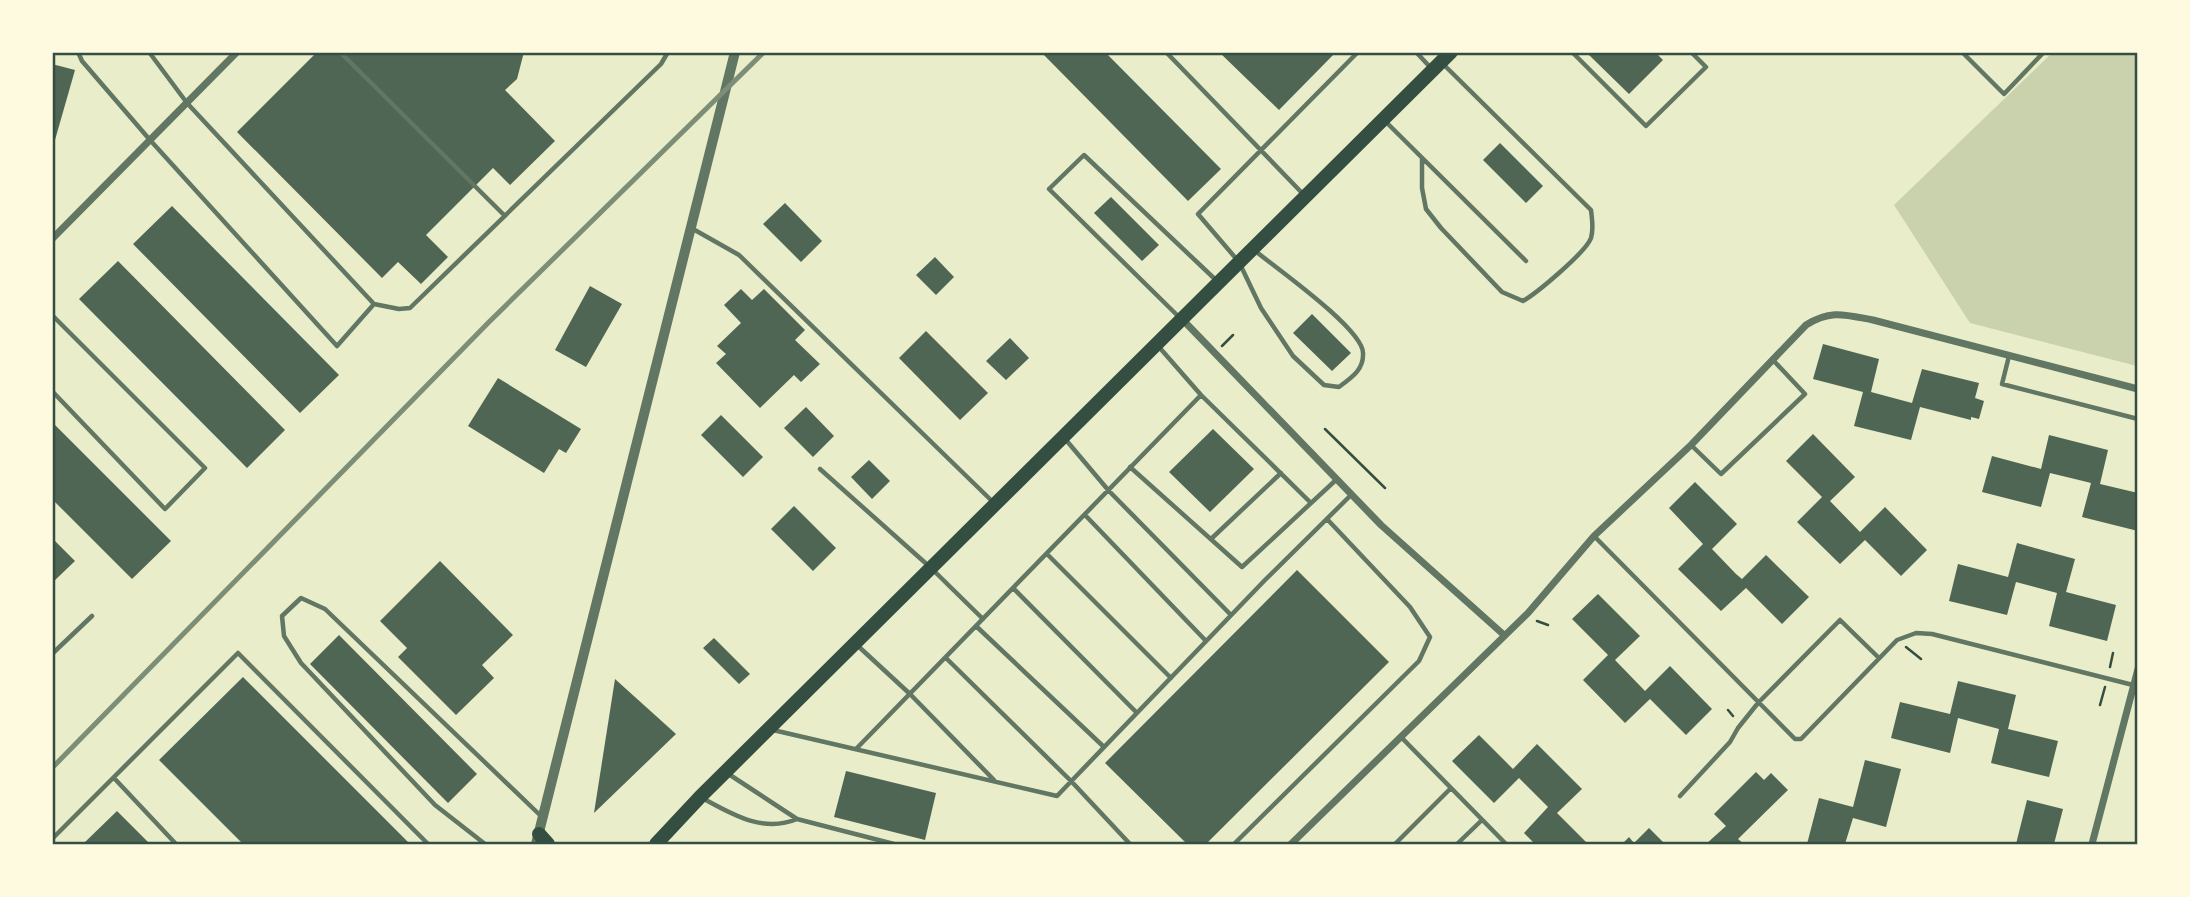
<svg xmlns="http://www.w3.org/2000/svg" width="2190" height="897" font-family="'Public Sans',sans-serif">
	<rect width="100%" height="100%" fill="#e9edc9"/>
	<path fill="#cad2ad" d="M2052,53H2137V366L1970,323L1894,205Z"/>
	<path fill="#4f6655" d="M317,52H524L517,79L505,90L555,141L510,185L493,168L426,235L448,257L421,284L398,262L382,278L237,132Z
		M1041,52H1105L1221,169L1188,201Z
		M1219,52H1336L1279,110Z
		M1591,52H1655L1663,60L1629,94L1589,55Z
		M52,64L75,70L53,147H52Z
		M1500,143L1543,186L1526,203L1483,160Z
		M1111,197L1159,245L1142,261L1094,213Z
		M785,203L822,241L801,262L763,224Z
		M172,206L339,375L300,413L133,244Z
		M935,257L954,277L936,295L916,275Z
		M118,261L285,430L247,468L79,299Z
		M590,286L622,304L586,367L555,350Z
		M741,289L752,300L764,289L805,330L795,340L820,364L801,382L794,375L760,408L716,363L726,354L717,346L741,323L724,305Z
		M1312,314L1351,353L1332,371L1293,333Z
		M926,331L988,393L960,420L899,358Z
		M1010,338L1029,358L1006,380L986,361Z
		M1823,344L1879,359L1871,392L1912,403L1922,369L1979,383L1975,398L1984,401L1979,419L1971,417V420L1920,407L1911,440L1854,426L1863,392L1813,379Z
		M498,378L581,429L566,453L559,449L544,473L468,426Z
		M806,407L834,436L813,457L784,428Z
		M721,415L763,457L743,477L701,435Z
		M52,422L171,541L132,579L52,499Z
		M1213,429L1254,469L1210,512L1169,472Z
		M1813,434L1855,477L1830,501L1860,532L1885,507L1927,550L1901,576L1865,540L1840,564L1797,522L1822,497L1786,461Z
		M2049,435L2108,450L2100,484L2138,493V531L2082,517L2091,483L2083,481L2050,473L2041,507L1982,492L1992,456L2041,469Z
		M869,460L890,481L872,499L851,477Z
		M1695,482L1737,524L1712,549L1736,574L1742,579L1766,555L1809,597L1782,624L1746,588L1721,611L1678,569L1703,544L1669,508Z
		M794,506L836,548L813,571L771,529Z
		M52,538L75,561L52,583Z
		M2017,543L2075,559L2066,592L2116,605L2107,641L2049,626L2057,593L2016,582L2007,615L1949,601L1958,564L2008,577Z
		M440,561L513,635L482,665L494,678L456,715L398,657L407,648L380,621Z
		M1297,570L1389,662L1206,844H1187L1105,763Z
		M1598,594L1640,636L1615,660L1645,691L1670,666L1712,709L1686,735L1650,699L1625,723L1583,680L1608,655L1572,619Z
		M339,635L477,774L448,803L310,664Z
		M714,638L750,674L739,684L703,648Z
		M243,677L410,844H243L159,760Z
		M615,679L676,734L594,813Z
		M1958,681L2016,695L2008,729L2058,741L2049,777L1991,763L1999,729L1958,718L1950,753L1891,738L1900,702L1950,714Z
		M1479,735L1513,769L1537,744L1582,789L1557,813L1588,844H1535L1524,833L1548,807L1519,778L1494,803L1452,761Z
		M1865,760L1901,769L1886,827L1853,818L1845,844H1807L1819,798L1853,807Z
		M846,771L936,793L925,840L834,817Z
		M1756,772L1764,780L1771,773L1788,790L1738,839L1744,844H1706L1726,826L1714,814Z
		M2027,800L2063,809L2054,844H2016Z
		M117,811L150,844H83Z
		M1649,828L1665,844H1622L1629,837L1634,843Z"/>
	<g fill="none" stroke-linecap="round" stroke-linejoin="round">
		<path stroke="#344e41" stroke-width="2.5" d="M1222,346L1233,335
			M1325,429L1385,488
			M1537,621L1548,625
			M1906,647L1921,659
			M2110,667L2113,653
			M2100,705L2105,687
			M1728,710L1733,716"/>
		<path stroke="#617663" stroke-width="4.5" d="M78,52L82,61L150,140L337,346L374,304L187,103L149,52
			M340,52L505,216
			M1166,52L1304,195
			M1416,52L1430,67
			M1572,52L1646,126L1706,67L1691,52
			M1962,52L2004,94L2044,52
			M1384,120L1526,261
			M1422,159V188L1426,209L1441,228L1502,292L1523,301C1537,293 1586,252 1591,238C1594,228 1592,220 1591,210L1442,63
			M693,229L739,255L993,502
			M1254,250C1276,268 1363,329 1363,353C1364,370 1351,378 1339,387L1324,385L1293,356L1261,308L1239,262L1198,214L1358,52
			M374,304L399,309L410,308L661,64L668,52
			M52,315L205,468L165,509L52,391
			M1179,317L1049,189L1084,155L1218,282
			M1159,347L1201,395L1311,503
			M2009,356L2002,384L2138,419
			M1066,440L1109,491L1231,615
			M1691,445L1721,474L1805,394L1773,360
			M1130,467L1242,567L1337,479
			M820,469L931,568L983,619
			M1085,515L1206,641
			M1594,536L1795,739H1801L1897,640L1916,633L1932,634L2133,685
			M1211,539L1281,473
			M1047,554L1171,678
			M1013,588L1137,713
			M976,626L1104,747
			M858,646L910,694L994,780
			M52,654L92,616
			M946,658L1071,781L1130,844
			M773,730L1057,796L1265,580L1351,495
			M1401,737L1506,844
			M857,748L1201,395
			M114,778L176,844
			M1680,796L1730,742L1738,728L1758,703L1840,620L1879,658
			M704,799C733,815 764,833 797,819L727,773
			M797,819L894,844
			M52,839L238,653L428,844
			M485,844L435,805L301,663L284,636L282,616L301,598L325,609L542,817
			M1234,844L1419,661L1430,637L1410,607L1327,519
			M1395,844L1451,788
			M1457,844L1482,820"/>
		<path stroke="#617663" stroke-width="7" d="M52,239L237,52
			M1182,319L1381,525L1504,635
			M1291,844L1528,613L1594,536L1691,445L1806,325C1831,309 1846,315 1873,320L2138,389
			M2092,844L2138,669"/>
		<path stroke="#617663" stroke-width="10" d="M536,844L735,52"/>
		<path stroke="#344e41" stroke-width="14" d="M539,834L548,844
			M656,844L700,797L1451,52"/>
		<path stroke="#7c8e77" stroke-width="5" d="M52,768L489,322L764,52"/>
	</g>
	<rect width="2190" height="897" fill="none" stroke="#fefae0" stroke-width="108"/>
	<rect x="54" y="54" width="2082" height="789" fill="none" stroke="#344e41" stroke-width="2.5"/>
</svg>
